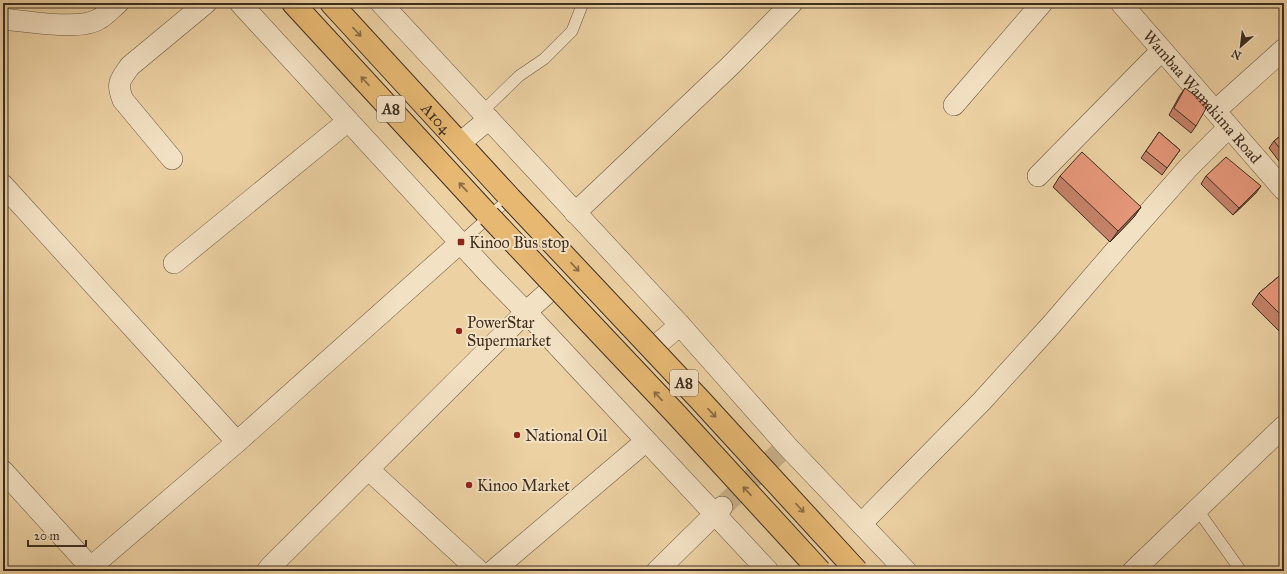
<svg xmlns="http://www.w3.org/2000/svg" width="1287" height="574" font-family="'IM FELL Great Primer',serif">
	<rect width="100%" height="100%" fill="#ecd1a3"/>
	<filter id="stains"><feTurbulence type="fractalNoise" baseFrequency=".005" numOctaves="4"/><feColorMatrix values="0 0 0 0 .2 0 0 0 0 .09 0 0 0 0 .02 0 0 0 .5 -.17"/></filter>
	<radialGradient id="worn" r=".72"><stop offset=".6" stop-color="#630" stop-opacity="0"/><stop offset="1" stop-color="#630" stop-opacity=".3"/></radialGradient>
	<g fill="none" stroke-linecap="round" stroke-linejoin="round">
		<path stroke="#c9b089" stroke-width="21" stroke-dasharray="21 10" stroke-linecap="butt" d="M722,507L780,452"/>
		<g stroke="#6a5742" stroke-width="12">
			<path id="lane" d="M482,112L519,76L544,59L572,31L583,3
				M461,242L510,198
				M1197,509L1241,571"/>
		</g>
		<g stroke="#6a5742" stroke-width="22">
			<g id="street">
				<path d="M240,3L489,274L526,312L768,571"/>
				<path d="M381,3L680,325L787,446L906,571"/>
				<path id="s1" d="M1121,3L1284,190"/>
				<path d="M3,19C26,21 80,31 99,19C106,15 112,8 118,3"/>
				<path d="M954,105L1042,3"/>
				<path d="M1215,111L1284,49"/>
				<path d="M460,143L489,119"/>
				<path d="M172,159L123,100C116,83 120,80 130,66L206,3"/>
				<path d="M1038,176L1162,50"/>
				<path d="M3,185L237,442"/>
				<path d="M575,213L730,66L792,3"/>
				<path d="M174,263L348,121"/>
				<path d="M652,349L680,325"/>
				<path d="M368,469L479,571"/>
				<path d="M3,471L94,571"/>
				<path d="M862,523L982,401L1052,324L1121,244L1188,168L1229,127"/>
				<path d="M91,567L237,442L461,242"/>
				<path d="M267,571L271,566L526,312L555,286"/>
				<path d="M493,571L646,441"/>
				<path d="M657,571L722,507"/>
				<path d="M1133,571L1284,426"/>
			</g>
		</g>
		<g stroke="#3e2e22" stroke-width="24">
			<g id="highway">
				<path d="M293,3L489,216"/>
				<path id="s2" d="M331,3L510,198"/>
			</g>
		</g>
		<use href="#lane" stroke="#f3e1c3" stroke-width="11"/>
		<use href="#street" stroke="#f3e1c3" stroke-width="21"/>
		<use href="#highway" stroke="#e6b872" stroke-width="22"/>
		<g stroke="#3e2e22" stroke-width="24" stroke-linecap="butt">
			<path id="highway-bridge" d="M510,198L701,401L857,571
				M489,216L676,414L820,571"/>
		</g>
		<use href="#highway-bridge" stroke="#e6b872" stroke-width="22"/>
	</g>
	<path fill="#c68269" stroke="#3e2e22" d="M1185,88L1196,126L1191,133L1169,115L1180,95Z
		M1159,132L1180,150L1162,175L1141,158Z
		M1284,133V163L1282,165L1269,148L1274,141Z
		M1060,176L1141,207L1134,217L1110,242L1053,187Z
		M1206,176L1256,193L1233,215L1201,184Z
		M1284,272V336L1252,304L1259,293Z
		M1284,541V550L1281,546Z"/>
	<path fill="#a16a55" stroke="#3e2e22" d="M1261,186L1256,193L1233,215L1239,208Z
		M1141,207L1134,217L1110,242L1118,231Z"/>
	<path fill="#e6977a" stroke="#3e2e22" d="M1185,88L1208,105L1196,126L1174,108Z
		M1159,132L1180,150L1167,168L1146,151Z
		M1284,133V154L1274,141Z
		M1082,152L1141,207L1118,231L1060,176Z
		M1226,157L1261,186L1239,208L1206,176Z
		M1284,272V318L1259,293Z"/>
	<defs><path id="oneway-shaft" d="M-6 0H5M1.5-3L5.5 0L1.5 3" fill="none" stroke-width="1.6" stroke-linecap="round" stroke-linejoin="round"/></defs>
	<g stroke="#8a6c46">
		<use href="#oneway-shaft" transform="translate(357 32) rotate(47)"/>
		<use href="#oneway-shaft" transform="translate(365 81) rotate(-133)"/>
		<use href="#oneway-shaft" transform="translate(463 187) rotate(-133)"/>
		<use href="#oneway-shaft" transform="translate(575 267) rotate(47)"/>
		<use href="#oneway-shaft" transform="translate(658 396) rotate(-133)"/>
		<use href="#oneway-shaft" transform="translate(712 413) rotate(47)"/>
		<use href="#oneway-shaft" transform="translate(747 491) rotate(-133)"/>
		<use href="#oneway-shaft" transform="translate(800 508) rotate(47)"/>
	</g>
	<g fill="#8f2418" stroke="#f3e1c3" stroke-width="1.5">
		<rect x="457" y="238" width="8" height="8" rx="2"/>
		<circle cx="459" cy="331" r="4"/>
		<circle cx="517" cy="435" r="4"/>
		<circle cx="469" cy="485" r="4"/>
	</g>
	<g text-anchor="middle" stroke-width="4" stroke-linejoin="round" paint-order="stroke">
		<g fill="#f3e1c3" stroke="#746452" stroke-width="1">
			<rect x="377" y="96" width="28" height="26" rx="3"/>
			<rect x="670" y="370" width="28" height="26" rx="3"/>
		</g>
		<g font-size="15" font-weight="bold" fill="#3e2e22">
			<text x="391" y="114">A8</text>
			<text x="684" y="388">A8</text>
		</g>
		<g font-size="16" fill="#3e2e22" stroke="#f3e1c3">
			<text dy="6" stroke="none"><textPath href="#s1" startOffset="124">Wambaa Wamakima Road</textPath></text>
			<text dy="6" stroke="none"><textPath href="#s2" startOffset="156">A104</textPath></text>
		</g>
		<g font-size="16" fill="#3e2e22" stroke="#f3e1c3" text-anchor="start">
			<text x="469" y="248">Kinoo Bus stop</text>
			<text x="467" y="328">PowerStar<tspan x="467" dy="18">Supermarket</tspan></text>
			<text x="525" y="441">National Oil</text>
			<text x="477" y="491">Kinoo Market</text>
		</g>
	</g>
	<rect width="1287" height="574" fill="none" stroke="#ecd1a3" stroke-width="16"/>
	<rect x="4" y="4" width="1279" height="566" fill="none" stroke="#3e2e22" stroke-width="2"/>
	<rect x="8" y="8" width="1271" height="558" fill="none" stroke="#3e2e22"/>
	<g transform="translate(1241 46) rotate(208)" stroke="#f3e1c3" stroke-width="3" paint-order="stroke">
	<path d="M0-3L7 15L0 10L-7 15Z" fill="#3e2e22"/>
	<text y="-6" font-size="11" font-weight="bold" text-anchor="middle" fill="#3e2e22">N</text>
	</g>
	<path d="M28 540v6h58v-6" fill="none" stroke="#3e2e22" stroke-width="2"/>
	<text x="34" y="540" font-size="12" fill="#3e2e22" stroke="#f3e1c3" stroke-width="3" paint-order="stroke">20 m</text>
	<rect width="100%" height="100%" filter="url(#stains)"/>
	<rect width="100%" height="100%" fill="url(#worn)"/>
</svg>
